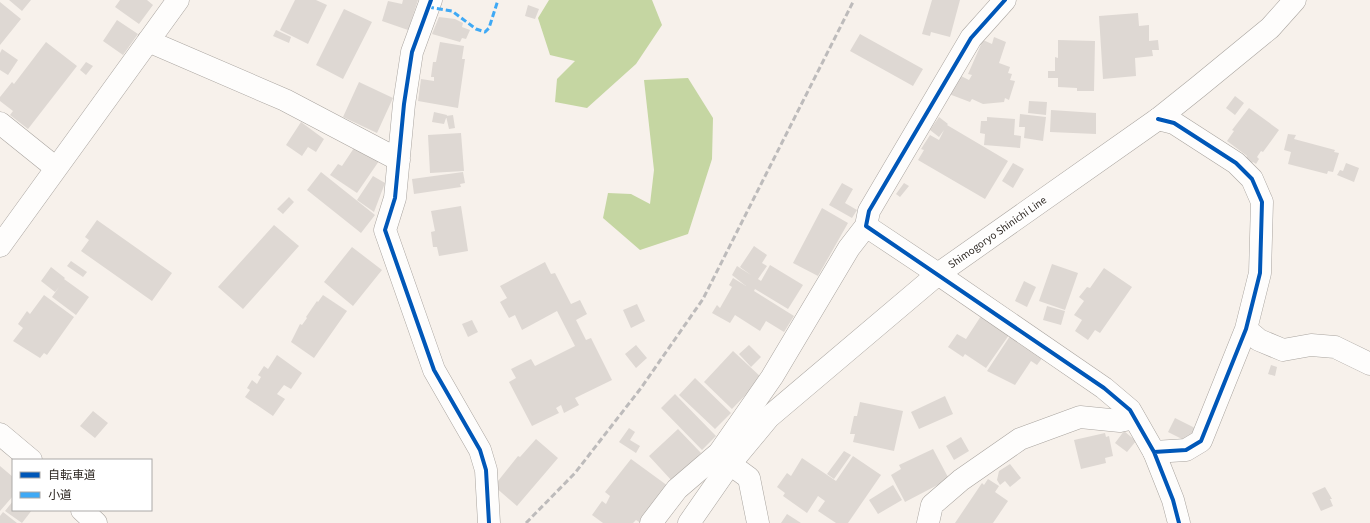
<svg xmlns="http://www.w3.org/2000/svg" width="1370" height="523" font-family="'Source Sans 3','Noto Sans JP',sans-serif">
	<rect width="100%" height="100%" fill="#f7f1eb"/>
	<path fill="#c5d6a2" d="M549,0H652L662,25L636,64L587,108L555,102L557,79L575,61L550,55L538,18Z
		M688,78L713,118L712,159L688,234L640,250L603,218L608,193L631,194L650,204L654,170L644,80Z"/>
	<path fill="#ded8d3" d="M9,0H31L22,11Z
		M120,0H147L153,5L139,24L115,7Z
		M295,0H316L327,5L308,44L280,30Z
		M403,0H418L408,30L382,21L388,1L402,4Z
		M932,0H960L950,37L931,32L930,36L922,34Z
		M0,2L21,19L0,45Z
		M528,5L539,9L535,19L525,16Z
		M344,9L372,22L343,79L316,65Z
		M1138,13L1139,26L1149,25V41L1158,40L1159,50H1152L1153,56L1135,58L1136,76L1103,79L1099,16Z
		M439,17L455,19L463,23L462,27L470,30L466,39L462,38L460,42L432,34Z
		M117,20L138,34L123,55L103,41Z
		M276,30L291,37L289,43L273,36Z
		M860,34L923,69L913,86L850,51Z
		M994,37L1006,42L999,63L1010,67L1008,73L1012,74L1010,80L1015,81L1009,100L1005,98L1004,102L983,104L972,99L970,102L949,94L959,75L969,80L972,75L968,74L983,40L992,44Z
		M1058,40L1095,41L1094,91H1077V88L1058,87V78H1048V71H1055V57L1058,58Z
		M46,42L77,66L28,129L10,115L13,111L0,101V97L12,82L14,84Z
		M440,42L464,46L462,59H465L458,108L418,101L421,79L434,81V77H431L433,62H436Z
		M2,49L18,60L8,75L0,70V53Z
		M86,62L93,66L86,75L80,70Z
		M359,82L393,98L377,133L343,117Z
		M1235,96L1244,103L1235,115L1226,108Z
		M1029,101L1047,102L1046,115L1028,113Z
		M1249,108L1279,130L1263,152L1261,151L1257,157L1259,159L1256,164L1253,162L1251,164L1245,160L1247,156L1227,141L1234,131L1232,130Z
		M1051,110L1096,113V134L1050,132Z
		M434,112L447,115L444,124L432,122Z
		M1020,114L1046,117L1043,141L1024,138L1025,127H1019Z
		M453,115L455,128L449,129L446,116Z
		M939,117L948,124L947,125L1008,161L985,199L918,160L924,150L921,149L930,135L939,140L944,130L939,137L930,130Z
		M987,117L1015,119L1014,135L1021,136L1020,148L984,145L985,134L980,133L981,121H987Z
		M301,122L324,139L316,152L308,147L302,156L286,145Z
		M461,133L464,171L430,173L428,135Z
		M1288,134L1296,135L1294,139L1335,150L1334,152L1339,153L1333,172L1328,171L1327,174L1288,164L1291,152L1284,150Z
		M356,145L379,161L357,193L330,175L338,164L342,166Z
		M1013,163L1024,169L1013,188L1002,181Z
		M1346,163L1359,168L1354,182L1337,175L1340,170L1343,171Z
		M321,172L375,215L361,233L307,190Z
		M463,172L465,183L460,184L461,187L414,194L412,179Z
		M373,176L385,183L374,212L357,200Z
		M842,183L853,189L845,203L857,210L852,218L829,205Z
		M904,183L909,186L900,197L896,194Z
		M289,197L294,202L283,214L277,209Z
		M461,206L468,251L439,256L437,247H433L431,232L435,231L431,211Z
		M822,208L848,223L818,276L793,263Z
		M97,220L172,273L152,301L81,251L89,240L85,237Z
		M274,225L299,246L243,309L218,287Z
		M754,246L767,255L762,263L767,266L758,279L761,281L770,265L803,285L788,309L755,289L754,291L794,316L784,332L766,321L760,331L735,315L730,323L712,313L717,305L720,308L732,287L729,285L733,278L746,286L732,275L737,266L751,275L740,267Z
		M352,247L382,270L353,306L324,282Z
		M71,261L87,272L83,277L67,266Z
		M545,262L551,274L555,273L571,304L580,300L587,314L576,320L586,340L591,338L612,380L575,398L579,405L564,413L561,405L556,408L559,413L532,426L509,382L516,378L511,369L531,359L535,366L575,346L557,311L522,330L515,315L509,318L500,302L507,298L500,286Z
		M1052,264L1078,273L1065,310L1039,301Z
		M51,267L65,278L64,279L89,297L76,315L52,297L59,287L55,292L41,281Z
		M1104,268L1132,287L1100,333L1095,330L1088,340L1075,331L1082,320L1074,315L1084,301L1079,297L1087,287L1090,288Z
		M1024,281L1036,287L1027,307L1015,301Z
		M44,295L74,317L47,355L44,353L40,358L13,341L23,328L18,324L27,311L30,314Z
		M323,295L347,311L314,358L291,342L300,324L302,325L307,318L306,317L317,301L318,302Z
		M637,304L645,321L631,328L623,310Z
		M1047,306L1065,311L1061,325L1043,320Z
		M981,316L1009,335L986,368L965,354L963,357L948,347L957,334L966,339Z
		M472,320L478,332L468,337L462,324Z
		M1012,333L1043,357L1037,365L1031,361L1015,385L987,371Z
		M636,345L647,358L636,368L625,354Z
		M749,345L761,357L751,367L739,354Z
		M733,351L762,378L732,409L704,382Z
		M277,355L302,373L291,389L284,385L277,394L285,399L273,416L245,397L250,390L247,388L252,380L257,384L261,377L258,375L264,366L268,369Z
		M1271,365L1277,367L1275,376L1268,374Z
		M695,378L731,413L715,429L679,395Z
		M675,394L716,436L702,450L661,408Z
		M945,396L953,414L919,429L911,412Z
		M860,402L903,411L894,451L853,442L855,434H850L854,416H857Z
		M93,411L108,423L95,438L80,426Z
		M1175,418L1195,428L1188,442L1168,432Z
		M629,428L635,432L630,440L640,446L636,453L619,442Z
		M678,429L701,453L672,481L649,456Z
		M1124,431L1136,441L1127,452L1115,443Z
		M1105,433L1106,437L1109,436L1113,456L1105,458L1106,463L1081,469L1074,440Z
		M961,437L969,451L954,460L946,446Z
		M536,439L558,458L517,506L494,486L518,456L520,457Z
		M933,449L949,479L905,502L891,475L901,469L899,465Z
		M844,451L851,455L834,479L827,474Z
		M853,456L881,475L848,523H836L818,511L825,501L818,496L807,513L783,496L785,493L777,487L787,473L791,476L802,458L836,481Z
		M631,459L668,486L641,523L636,520L633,523H603L592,515L602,501L606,504L610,496L605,492Z
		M1010,464L1021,478L1010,487L1005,481L1000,485L997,480L999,471Z
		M0,466L13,477V496L0,511Z
		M988,479L999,486L995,492L1008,501L993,523H955L982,483L984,485Z
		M893,485L902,500L878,514L869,500Z
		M1325,487L1332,499H1330L1333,506L1321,511L1312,493Z
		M13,501V510H32L22,523L5,511Z
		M3,512L17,523H0V516Z
		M787,514L801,523H781Z"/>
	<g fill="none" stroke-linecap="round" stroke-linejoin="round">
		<g stroke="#a9a49f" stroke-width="23">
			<path id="street" d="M431,0L412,52L404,104L395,198L385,230L434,370L480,450L486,470L489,523
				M148,41L285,100L399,160
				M0,123L56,168
				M0,246L178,0
				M938,274L866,226L869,211L971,38L1005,0
				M1246,329L1259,340L1283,350L1311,345L1335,347L1370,364
				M0,434L31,460
				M1154,452L1186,450L1201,441L1246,329L1260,273L1262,202L1252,179L1236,163L1174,123L1158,119
				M82,510L96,523
				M651,523L677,489L719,453
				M758,523L749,478L730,464L719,453L772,377L849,248L866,226
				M928,523L932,505L961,480L1020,439L1080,417L1120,421L1134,418"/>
		</g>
		<g stroke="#a9a49f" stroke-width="23">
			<path id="secondary" d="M938,274L1104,388L1130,410L1154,452L1173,500L1179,523
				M689,523L730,464L769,417L938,274L1158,119L1198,87L1270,28L1295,0"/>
		</g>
		<use href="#street" stroke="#fefdfc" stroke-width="22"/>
		<use href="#secondary" stroke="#fefdfc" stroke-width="22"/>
		<path stroke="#bdbbbb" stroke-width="3" stroke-dasharray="6 3" stroke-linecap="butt" d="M526,523L575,473L641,388L703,299L854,0"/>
		<path stroke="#3fa9f5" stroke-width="3" stroke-dasharray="6 3" stroke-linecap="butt" d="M428,7L452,11L476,29L485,32L489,28L498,0"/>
		<g stroke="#fff" stroke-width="6">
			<path id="cycleway" d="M431,0L412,52L404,104L395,198L385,230L434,370L480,450L486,470L489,523
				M1005,0L971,38L869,211L866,226L1104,388L1130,410L1154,452L1173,500L1179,523
				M1154,452L1186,450L1201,441L1246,329L1260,273L1262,202L1252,179L1236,163L1174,123L1158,119"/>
		</g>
		<use href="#cycleway" stroke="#0057b8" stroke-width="4"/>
	</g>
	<g text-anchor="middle" stroke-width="3.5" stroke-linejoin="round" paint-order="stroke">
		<g font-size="11" fill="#2e2823" stroke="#fff">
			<text transform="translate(997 232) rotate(-35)" y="4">Shimogoryo Shinichi Line</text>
		</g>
	</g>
	<rect x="12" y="459" width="140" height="52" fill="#ffffff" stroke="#aba9a7"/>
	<rect x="20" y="472" width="20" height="6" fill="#0057b8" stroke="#aba9a7"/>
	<text x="48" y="479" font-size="12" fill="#2e2823">自転車道</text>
	<rect x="20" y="492" width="20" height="6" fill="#3fa9f5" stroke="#aba9a7"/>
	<text x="48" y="499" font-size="12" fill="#2e2823">小道</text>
</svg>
